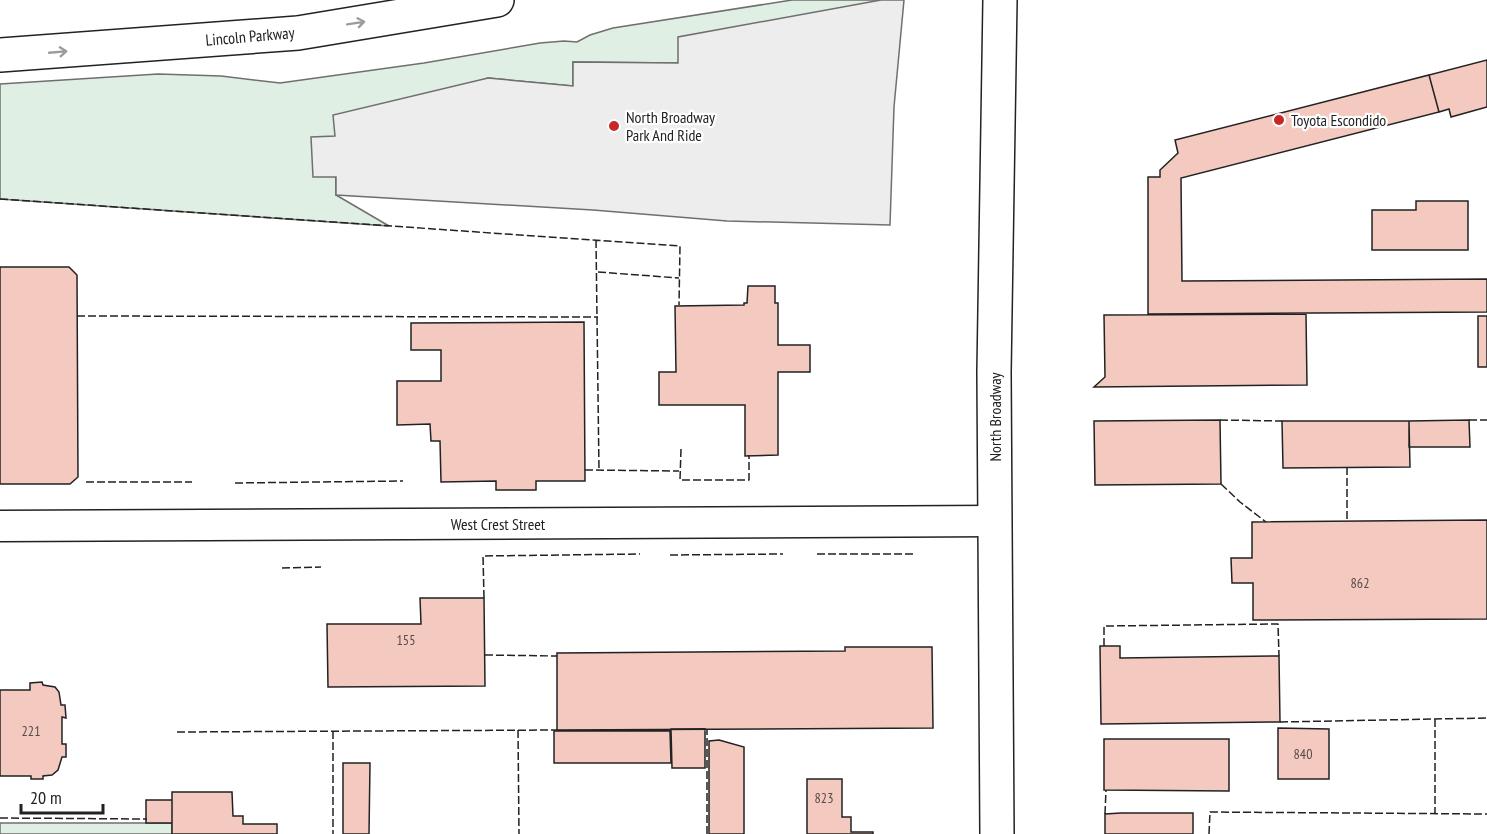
<svg xmlns="http://www.w3.org/2000/svg" width="1487" height="834" font-family="'PT Sans Narrow',sans-serif">
	<rect width="100%" height="100%" fill="#fff"/>
	<path fill="#e0efe3" stroke="#6f6f6f" stroke-width="1.5" d="M792,0H892L750,25L678,63L573,62V86L488,78L335,136L336,195L389,226L0,199V84L158,74L221,76L280,83L424,63L540,43L564,41L577,42L590,35L613,28Z
		M0,823H172V834H0Z"/>
	<path fill="#ededed" stroke="#6f6f6f" stroke-width="1.5" d="M881,0H904L894,107L890,225L727,221L593,210L336,195V177H313L311,137L335,136L333,115L488,78L573,86V62L678,63V37Z"/>
	<path fill="#f3c9c0" stroke="#222" stroke-width="1.5" d="M1487,60V107L1451,117L1449,109L1439,112L1429,75Z
		M1429,75L1439,112L1181,178L1182,281L1487,279V312L1148,314V177H1160V170L1178,153L1175,140Z
		M1416,201H1468V250H1372V210H1416Z
		M0,267H69L77,275L78,477L70,484H0Z
		M748,286H775V303H778V345H810V372H778V455L745,456V405H659V372H676L675,306L744,305V303H747Z
		M1306,314L1307,385L1094,387L1105,377L1104,315Z
		M1478,316H1487V367H1478Z
		M584,322L585,481H536V490H496V481L441,482L440,441H431L430,424L397,425V381H441V350H411V323Z
		M1220,420L1221,484L1095,485L1094,421Z
		M1469,420L1470,447H1409V421Z
		M1282,421H1409L1410,467L1283,468Z
		M1487,520V619L1253,620V583H1232L1231,558H1252V522Z
		M420,598H484L485,686L328,687L327,624H421Z
		M1100,646H1120V658L1279,656L1280,722L1101,724Z
		M845,647H932L933,728L557,730V653L845,651Z
		M42,682L43,685L55,687L59,692L61,705H65L66,718L62,717V744H66V757H62L58,770L52,775L43,776V779H31V776H0V690H30V683Z
		M1278,728L1329,729V779H1278Z
		M671,729H705V768H672Z
		M554,731H670L671,763H554Z
		M1104,739H1229V791L1104,790Z
		M719,740L744,747V834H709V741Z
		M343,763H370L369,834H343Z
		M807,779H842V817H851V832H873V834H807Z
		M172,792H232L233,816H243V824H277V834H172Z
		M146,800H172V823H146Z
		M1121,813H1193V834H1105V814Z"/>
	<g fill="none" stroke-linecap="round" stroke-linejoin="round">
		<g stroke="#222" stroke-width="33">
			<path id="minor" d="M0,526L995,521"/>
		</g>
		<g stroke="#222" stroke-width="36">
			<path id="major" d="M997,834L994,372L1000,0"/>
		</g>
		<g stroke="#222" stroke-width="36">
			<path id="highway" d="M0,55L298,33L497,0"/>
		</g>
		<use href="#minor" stroke="#fff" stroke-width="30"/>
		<use href="#major" stroke="#fff" stroke-width="33"/>
		<use href="#highway" stroke="#fff" stroke-width="33"/>
		<path stroke="#222" stroke-width="1.5" stroke-dasharray="8 3" stroke-linecap="butt" d="M0,199L680,246L679,305
			M596,240L599,471
			M598,272L679,278
			M77,316L598,317
			M1220,420L1282,421
			M1469,420H1487
			M681,449L680,480H749V455
			M1347,467V521
			M585,470L679,471
			M86,482H192
			M235,483L403,481
			M1221,484L1240,502L1266,522
			M817,554H914
			M670,555L783,554
			M282,568L321,567
			M484,598L483,556L640,554
			M1104,646V626L1278,624L1279,656
			M485,655L557,656
			M1435,719V813
			M1280,722L1487,718
			M518,730L519,834
			M333,731V834
			M177,732L557,730
			M1105,814L1106,790
			M0,818L147,819
			M707,834V729
			M1209,834L1210,812L1487,814"/>
	</g>
	<defs><path id="oneway-shaft" d="M-6 0H5M1.5-3L5.5 0L1.5 3" fill="none" stroke-width="1.6" stroke-linecap="round" stroke-linejoin="round" transform="scale(1.5)"/></defs>
	<g stroke="#9c9c9c">
		<use href="#oneway-shaft" transform="translate(356 23) rotate(-9)"/>
		<use href="#oneway-shaft" transform="translate(58 52) rotate(-5)"/>
	</g>
	<g fill="#c62828" stroke="#fff" stroke-width="2">
		<circle cx="1279" cy="120" r="6"/>
		<circle cx="614" cy="126" r="6"/>
	</g>
	<g text-anchor="middle" stroke-width="4.5" stroke-linejoin="round" paint-order="stroke">
		<g font-size="14" fill="#564c4a">
			<text x="1360" y="588">862</text>
			<text x="406" y="645">155</text>
			<text x="31" y="736">221</text>
			<text x="1303" y="759">840</text>
			<text x="824" y="803">823</text>
		</g>
		<g font-size="16" fill="#222" stroke="#fff">
			<text transform="translate(250 36) rotate(-5)" y="6">Lincoln Parkway</text>
			<text transform="translate(995 417) rotate(-90)" y="6">North Broadway</text>
			<text x="498" y="530">West Crest Street</text>
		</g>
		<g font-size="16" fill="#222" stroke="#fff" text-anchor="start">
			<text x="626" y="123">North Broadway<tspan x="626" dy="18">Park And Ride</tspan></text>
			<text x="1291" y="126">Toyota Escondido</text>
		</g>
	</g>
	<path d="M21 804v9h82v-9" fill="none" stroke="#222222" stroke-width="3"/>
	<text x="30" y="804" font-size="18" fill="#222222" stroke="#ffffff" stroke-width="4.5" paint-order="stroke">20 m</text>
</svg>
